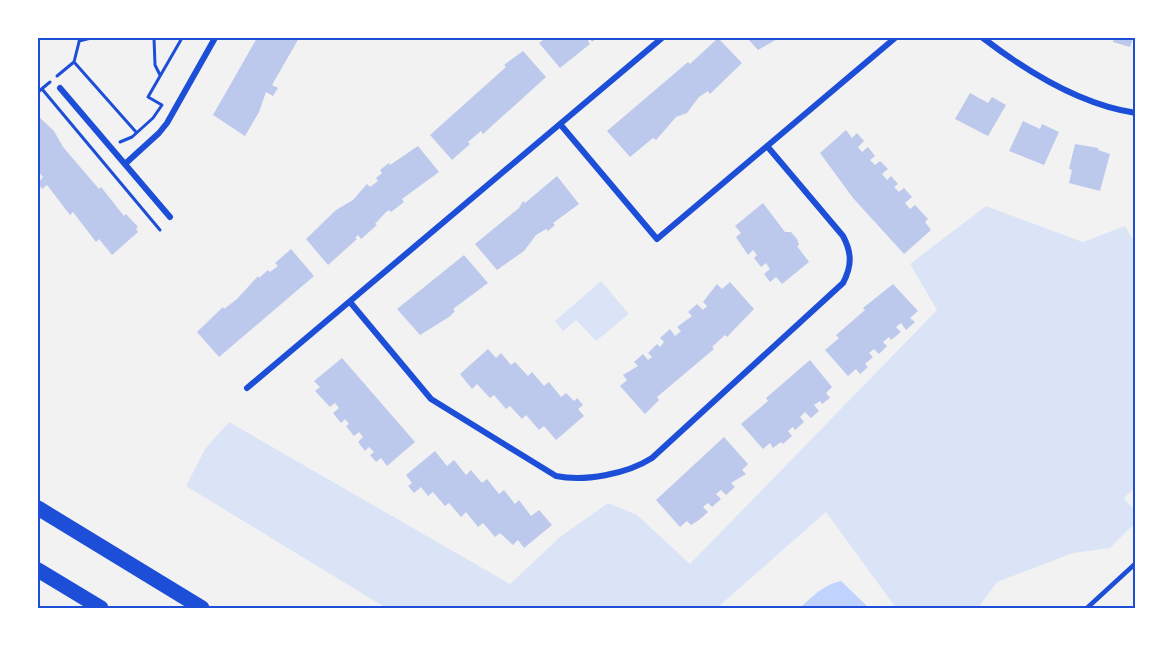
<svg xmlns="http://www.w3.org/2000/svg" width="1173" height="646" font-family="Jost,sans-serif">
	<rect width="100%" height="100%" fill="#f2f2f2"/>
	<path fill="#dbe4f7" d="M986,206L1083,242L1125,226L1135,243L1136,486L1124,498L1135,511L1136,522L1110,548L1073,553L997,582L978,608H896L826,512L717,608H386L186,486L205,449L229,422L510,584L560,537L608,503L637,515L690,564L937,310L910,264Z
		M601,281L629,314L596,341L576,320L563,331L555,321Z"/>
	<path fill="#bfd3fe" d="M841,581L869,608H800C813,596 823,585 841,581Z"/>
	<path fill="#bdc9ec" d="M257,38H299L272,85L278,88L273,96L266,92L259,112L245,136L213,115Z
		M546,38H597L592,42L590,39L588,41L590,44L560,68L539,43Z
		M718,38L742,63L710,94L708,91L699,97L687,113L676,117L656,140L653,138L630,157L607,131L688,62L690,64Z
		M747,38H779L758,50Z
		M1114,38H1133L1130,47L1113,42Z
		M523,51L546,77L483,134L481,131L468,142L470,144L452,160L430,135L506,67L504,65Z
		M970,93L988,103L992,97L1006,105L988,136L955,119Z
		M38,116L54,131L63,147L99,189L101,187L124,216L126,214L138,227L136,229L138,232L112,255L99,239L96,242L73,212L70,215L47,185L42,189L38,183L43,177L38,171Z
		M1023,121L1040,129L1042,124L1059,132L1044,165L1009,151Z
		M846,130L852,138L857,133L864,141L858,147L862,152L868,147L875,156L870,160L875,165L880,161L888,169L882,174L887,180L891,176L898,184L894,187L899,192L904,188L912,197L905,203L910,209L915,205L928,219L925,222L931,230L904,254L853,198L820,153Z
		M1075,144L1098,148V150L1110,154L1100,191L1069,183L1072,170L1069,169Z
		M418,146L439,172L402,199L404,202L391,212L389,210L386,212L375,224L377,225L361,239L358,235L355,238L357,239L328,265L306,239L336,210L353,200L367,184L370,187L378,181L376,178L382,173L380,170L389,163L390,165Z
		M557,176L579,204L553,223L555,225L548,231L546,229L536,235L524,251L497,270L475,244L519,208L523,201L525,203Z
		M763,203L785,232H791L797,239L799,245L797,246L809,262L782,284L776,277L770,282L764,274L770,269L766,263L761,267L754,258L757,255L753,250L748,255L736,237L741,233L735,226Z
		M291,249L314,276L219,357L197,332L223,307L224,309L237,299L258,276L259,278L268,270L270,272L278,266L275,263Z
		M464,255L488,283L453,309L455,311L449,317L420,335L397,309Z
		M730,282L754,309L727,337L725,335L712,347L714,349L657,397L659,400L645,414L620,386L627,380L623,375L638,366L634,362L643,354L648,360L652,357L648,353L657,344L660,347L664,342L660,338L670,329L675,336L681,331L677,327L692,316L688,312L697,304L703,310L707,306L703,302L717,284L722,289Z
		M893,284L918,311L910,318L915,322L906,330L901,323L896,327L901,332L891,340L889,337L883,342L887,346L879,354L874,349L869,353L873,357L865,364L868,367L860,374L856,369L848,376L825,350L839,338L836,335L865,310L863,308Z
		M488,349L496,358L501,353L511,365L515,362L528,376L532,372L544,386L549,382L561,397L566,393L574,401L577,398L583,405L578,409L584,416L556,440L544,426L539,430L526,415L522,419L510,406L506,409L494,395L490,398L477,384L472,389L460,374Z
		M342,358L415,442L387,466L381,458L376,462L370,455L374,452L369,447L365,451L358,442L363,437L359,432L354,436L346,426L349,424L345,419L341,423L333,413L339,408L335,403L330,407L315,391L320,387L314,381Z
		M810,360L832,387L826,393L830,398L822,404L820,401L814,405L819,411L811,418L805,412L800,417L804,422L795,430L793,427L788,431L792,436L783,444L781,442L773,448L770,443L763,449L741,424L768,401L766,398Z
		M724,437L748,464L742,470L746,474L731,483L735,487L726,495L721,490L716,494L721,499L712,507L708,503L703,507L708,512L699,520L691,525L687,521L680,527L656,500Z
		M435,451L447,466L454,460L466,475L471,470L482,483L487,479L499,494L504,490L515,504L519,500L531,516L539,510L552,525L524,548L518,540L513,545L500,533L495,537L483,523L478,527L466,512L461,517L449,503L445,506L433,492L428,496L421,487L414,493L408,486L412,483L406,475Z"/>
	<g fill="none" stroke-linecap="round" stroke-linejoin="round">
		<path stroke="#1d4ed8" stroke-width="3" d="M154,38L155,65L160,75
			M79,41L91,38
			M74,62L136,132
			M57,76L74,62L80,38
			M42,89L160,230
			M38,92L50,82
			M120,142L132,137L153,118L162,105L148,97L182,38"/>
		<path stroke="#1d4ed8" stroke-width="4.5" d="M1087,608L1136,563"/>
		<path stroke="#1d4ed8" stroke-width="6" d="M983,38C1026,71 1080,105 1136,113
			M60,88L170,217
			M560,124L657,239L895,38
			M125,164L159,133L167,123L215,38
			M350,302L431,399L556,476C584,482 627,474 652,458L843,283C852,266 852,253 843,236L767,146
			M247,388L662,38"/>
		<path stroke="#1d4ed8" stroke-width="15" d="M38,508L202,608
			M38,570L101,608"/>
	</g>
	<rect width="1173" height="646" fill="none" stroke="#ffffff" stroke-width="78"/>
	<rect x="39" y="39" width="1095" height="568" fill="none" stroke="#1d4ed8" stroke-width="2"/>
</svg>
